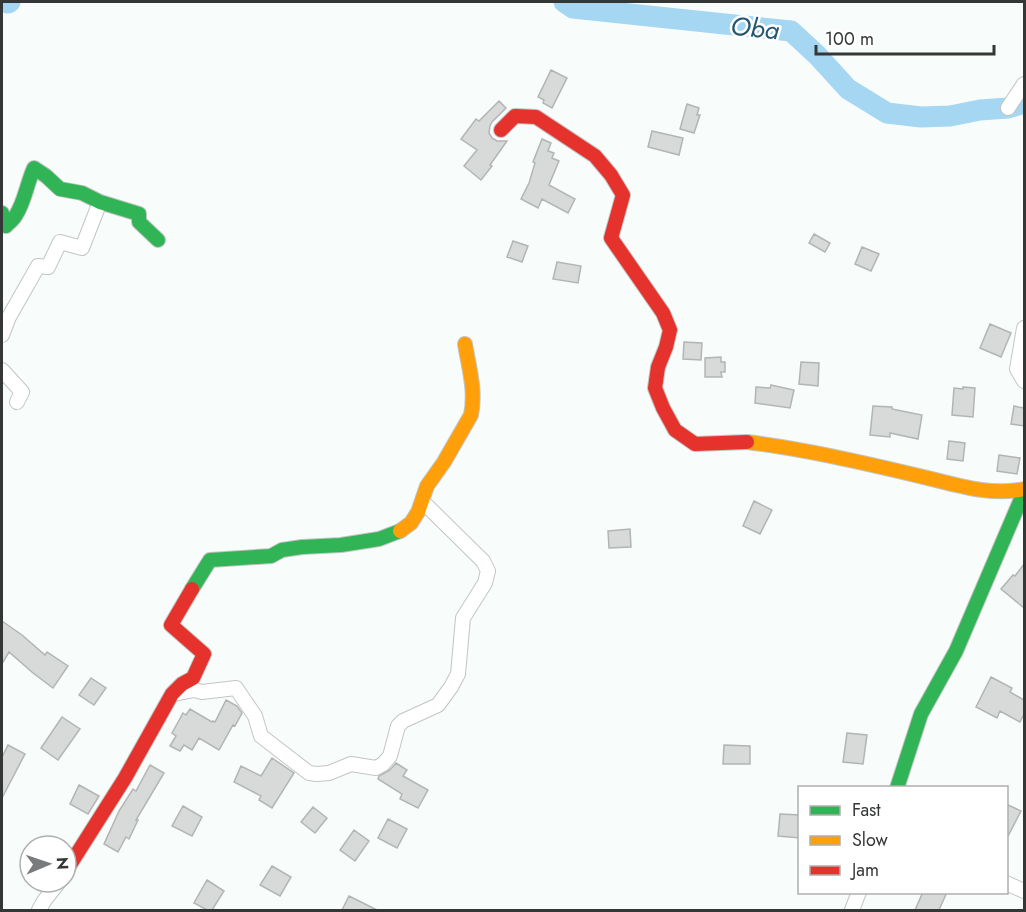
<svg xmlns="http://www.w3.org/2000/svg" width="1026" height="912" font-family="Jost,sans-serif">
	<rect width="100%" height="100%" fill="#f8fdfb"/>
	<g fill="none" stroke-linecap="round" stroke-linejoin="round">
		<path stroke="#a5d6f2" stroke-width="21" d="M5,2L8,3L10,2
			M564,2L573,8L791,31L817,55L848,89L887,113L921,117L950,116L980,110L1008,108L1024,103"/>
	</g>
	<path fill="#d7dad8" stroke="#b2b5b3" stroke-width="1.5" d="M551,70L567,78L552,108L543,103L544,100L538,97Z
		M499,101L506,108L492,122L490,126L489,133L492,138L497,141H507L490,165L492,166L481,180L464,166L477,150L461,139L476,119L479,121Z
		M687,104L699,108L697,115H700L694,133L680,129Z
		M652,131L683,138L679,155L648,147Z
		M542,139L551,143L548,151L554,153L552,158L559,161L549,185L575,199L568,213L542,199L538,208L521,199L529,183L535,163L533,162Z
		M814,234L830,243L825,252L809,243Z
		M513,241L528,246L522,262L507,257Z
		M862,247L879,254L871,271L855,264Z
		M557,262L581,266L578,283L553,279Z
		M990,324L1011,333L1001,357L980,348Z
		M684,342L702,343L701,360L683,359Z
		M721,357V362H725V372H721L722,377H705V358Z
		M801,362L819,363L818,386L799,384Z
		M771,385L794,390L790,408L755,403L756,387L770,388Z
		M963,387L975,388L973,417L952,415L954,388L963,389Z
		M873,406L892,407V409L922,415L918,439L890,433V437L870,435Z
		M1014,406L1024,408V426L1011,424Z
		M949,441L965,443L963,461L947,459Z
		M999,455L1020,458L1017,474L997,471Z
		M754,501L772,510L760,534L743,526Z
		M630,529L631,547L609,548L608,531Z
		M1024,564V608L1001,589L1013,575L1015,576Z
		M2,621L22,635L45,655L47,652L68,666L53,688L33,673L9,652L2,664Z
		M991,677L1012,688L1010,692L1024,700V714L1020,722L1000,711L997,718L976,707Z
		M91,678L106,688L94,705L79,695Z
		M226,700L237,706L242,713L235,726L233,725L219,750L199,738L192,750L184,745L180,751L170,746L176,736L172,733L183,713L186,715L190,709L212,722L213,721L215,722Z
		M62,717L80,729L58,760L41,748Z
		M847,733L867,735L863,764L843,762Z
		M8,745L25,754L2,798V757Z
		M724,745L750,746V764H723Z
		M272,758L294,773L272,808L259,800L261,796L234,782L241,766L261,776Z
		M396,763L407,770L403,776L428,790L418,808L400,799L402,794L378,779L379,776L390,770Z
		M150,765L164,773L136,820H138L129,839L126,837L118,852L104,844L119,811L133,789L136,791Z
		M79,785L99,796L88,814L70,804Z
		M1006,804L1021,811L1006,840Z
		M183,806L202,817L192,836L172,826Z
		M313,807L327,818L315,833L301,822Z
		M780,814L800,815V838L778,836Z
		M388,819L407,829L397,848L378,838Z
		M354,830L369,841L355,861L340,850Z
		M272,866L291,877L280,896L260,885Z
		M207,880L224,891L212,910H207L194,903Z
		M923,892H947L939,910H915Z
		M349,896L377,910H342Z"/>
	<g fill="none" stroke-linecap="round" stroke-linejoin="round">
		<g stroke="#c2c5c3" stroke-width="16">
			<path id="street" d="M1008,108L1024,84
				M1024,328L1017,369L1024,381
				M2,335L9,317L38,266L48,267L60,242L82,248L100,202
				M2,370L22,392L17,402
				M174,694L194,690L202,692L236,688L255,716L261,736L309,773L317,774L329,773L351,764L376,768L383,764L390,756L398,726L403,721L438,705L451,687L458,674L463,618L485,583L488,571L483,561L422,501
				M1006,883L1024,891
				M39,910L44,901L59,882
				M852,910L859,892"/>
		</g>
		<g stroke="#c2c5c3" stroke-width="16">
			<path id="fast" d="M2,213L6,226C9,223 14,219 16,215C25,201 27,183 34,168L46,176L60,189L82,193L100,202L139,214V222L158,240
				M192,589L210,560L271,556L282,550L302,547L341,545L379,539L400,531
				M897,788L921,714L956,651L1024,492"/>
		</g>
		<g stroke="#c2c5c3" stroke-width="16">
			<path id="slow" d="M747,442C804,449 860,462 915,475C951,483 988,497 1024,489
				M400,531L411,523L418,512L427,486L444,462L471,415C476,391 469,368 465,344"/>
		</g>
		<g stroke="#c2c5c3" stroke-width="16">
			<path id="jam" d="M501,130L515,116L536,117L595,156L611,175L623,195L611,238L663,313L670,330L666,347L658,367L655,388L663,408L675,430L695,444L747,442
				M66,871L125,778L172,694L182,684L193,678L204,654L171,625L192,589"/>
		</g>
		<use href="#street" stroke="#fefffe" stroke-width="14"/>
		<use href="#fast" stroke="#30b455" stroke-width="14"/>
		<use href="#slow" stroke="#ff9f0a" stroke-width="14"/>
		<use href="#jam" stroke="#e5322d" stroke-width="14"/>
	</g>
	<g text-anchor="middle" stroke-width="5" stroke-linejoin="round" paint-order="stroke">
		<g font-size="26" font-style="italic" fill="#225672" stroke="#fff">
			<text transform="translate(755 28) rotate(6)" y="9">Oba</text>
		</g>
	</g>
	<rect width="1026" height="912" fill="none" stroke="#353737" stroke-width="6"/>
	<rect x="798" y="786" width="210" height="108" fill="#ffffff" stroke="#aeafaf" stroke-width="1.5"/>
	<rect x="810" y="806" width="30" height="9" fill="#30b455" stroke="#aeafaf" stroke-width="1.5"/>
	<text x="852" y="816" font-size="18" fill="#353737">Fast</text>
	<rect x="810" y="836" width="30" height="9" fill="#ff9f0a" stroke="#aeafaf" stroke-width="1.5"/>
	<text x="852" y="846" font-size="18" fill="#353737">Slow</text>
	<rect x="810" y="866" width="30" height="9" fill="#e5322d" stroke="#aeafaf" stroke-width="1.5"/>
	<text x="852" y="876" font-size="18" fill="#353737">Jam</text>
	<g transform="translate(48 864) rotate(88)"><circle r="28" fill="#ffffff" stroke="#aeafaf" stroke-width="1.5"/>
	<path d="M0-4.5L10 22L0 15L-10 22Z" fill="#797c7c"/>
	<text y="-9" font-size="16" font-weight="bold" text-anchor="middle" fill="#353737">N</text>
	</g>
	<path d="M816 45v9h178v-9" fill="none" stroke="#353737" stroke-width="3"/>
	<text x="825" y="45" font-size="18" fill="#353737" stroke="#ffffff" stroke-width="4.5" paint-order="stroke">100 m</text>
</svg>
